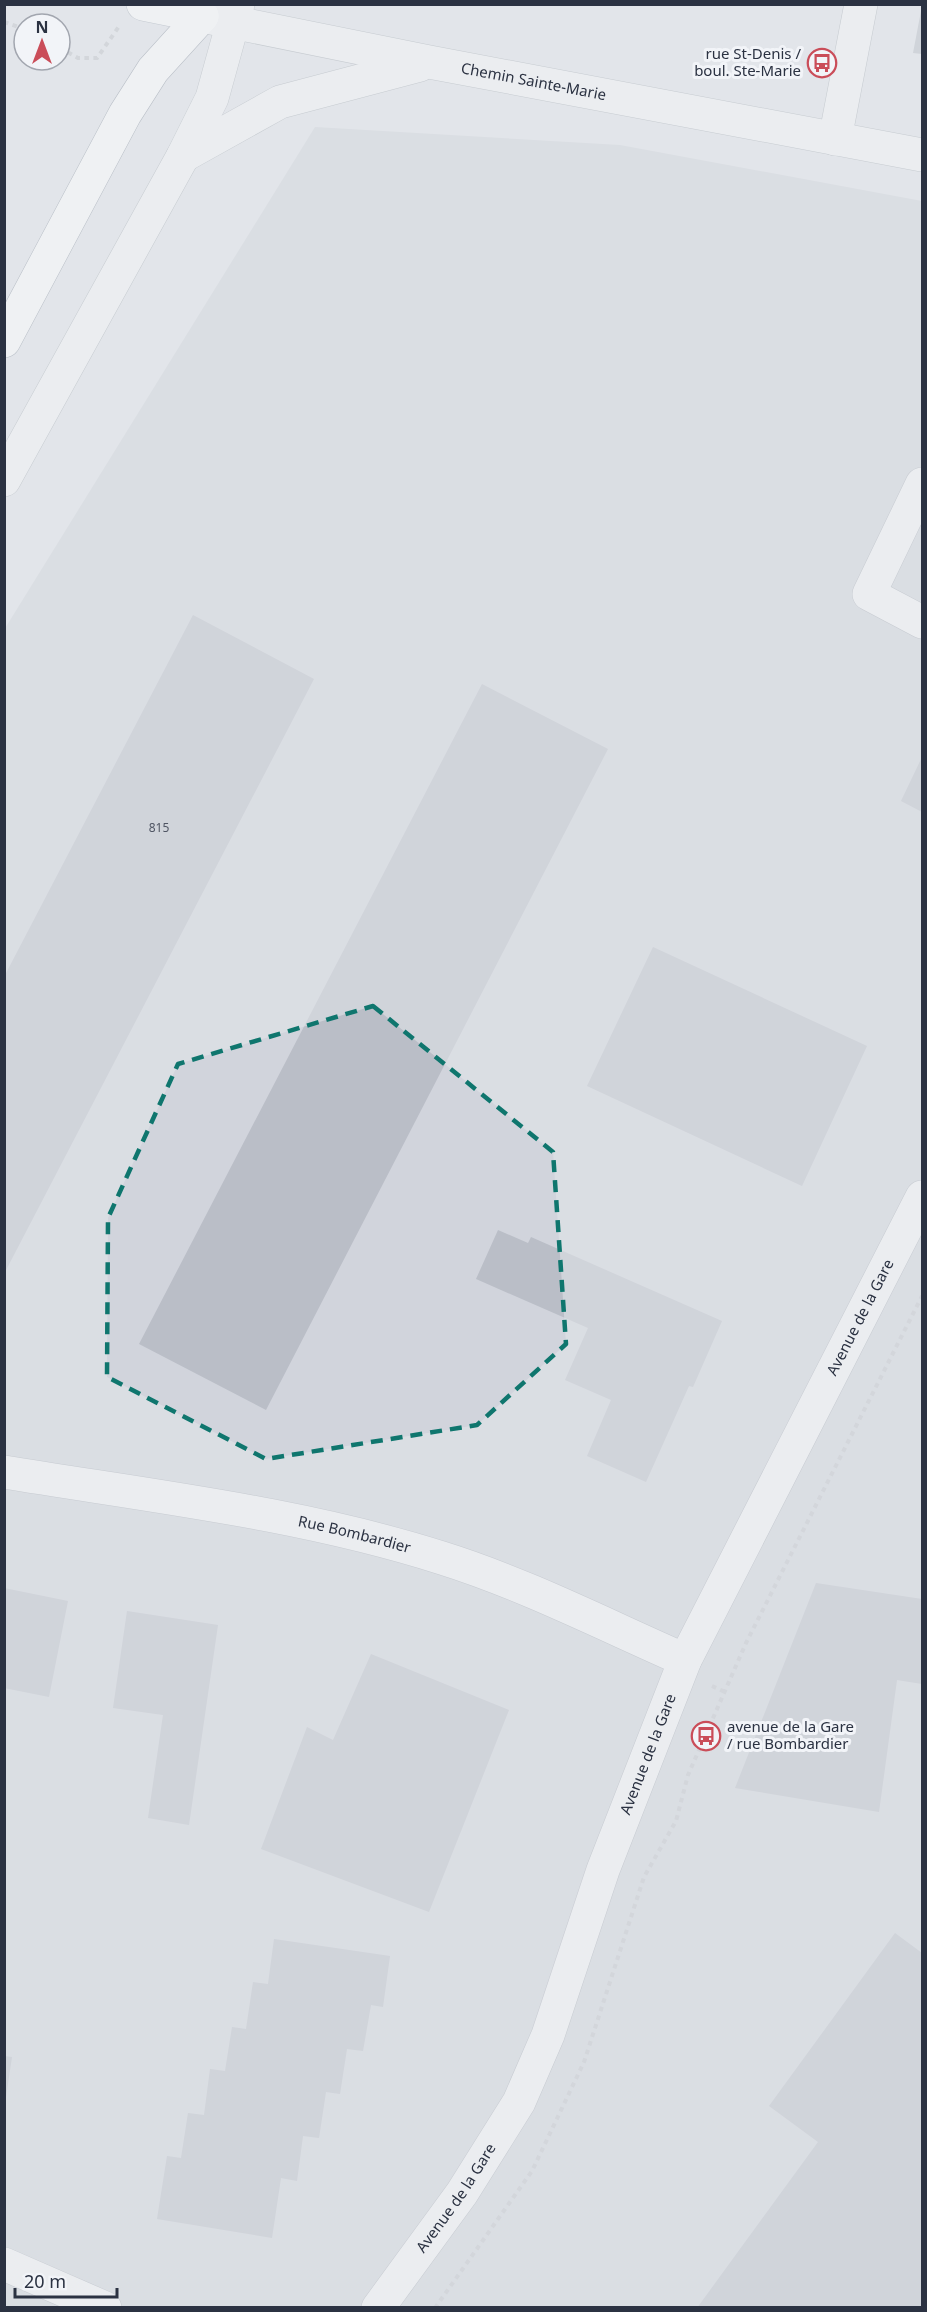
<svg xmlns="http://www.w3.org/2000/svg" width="927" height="2312" font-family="'Noto Sans',sans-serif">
	<rect width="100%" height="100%" fill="#e2e5ea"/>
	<path fill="#d1d4dc" d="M315,127L620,145L922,201V2307H5L4,630Z"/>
	<path fill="#babec7" d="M921,11H922V54L913,53Z
		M193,615L314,679L4,1274V977Z
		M482,684L608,749L266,1410L139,1344Z
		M922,757V812L901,801Z
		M653,947L867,1046L802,1186L587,1086Z
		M498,1230L528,1243L531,1237L722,1321L693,1387L689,1386L646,1482L587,1456L611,1400L565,1380L588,1328L476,1279Z
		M816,1583L922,1599V1684L897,1680L879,1812L735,1788Z
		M4,1588L68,1601L49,1697L4,1688Z
		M127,1611L218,1625L189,1825L148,1818L163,1715L113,1708Z
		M371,1654L509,1710L429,1912L261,1849L307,1727L333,1740Z
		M895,1933L922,1953V2308H697L818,2142L769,2106Z
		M274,1939L390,1956L383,2007L371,2005L363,2051L347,2049L340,2094L326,2092L319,2138L303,2136L297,2181L281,2178L272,2238L157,2219L167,2156L181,2158L188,2113L204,2115L210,2069L225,2071L232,2027L246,2029L253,1982L268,1984Z
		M4,2056L12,2057L6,2097H4Z"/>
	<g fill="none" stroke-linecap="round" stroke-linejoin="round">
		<g stroke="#a7acb4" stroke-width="34">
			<g id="minor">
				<path id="s1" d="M202,16L429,62L922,155"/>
				<path d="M835,139L861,4"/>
				<path d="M183,156L280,102L420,65"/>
				<path d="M4,480L183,156L212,98L238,4"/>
				<path d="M922,484L869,594L922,622"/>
				<path id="s2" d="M4,1472C150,1496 301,1513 442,1558C525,1584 605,1625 685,1660"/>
				<path d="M4,2264L105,2308"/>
				<path id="s3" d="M378,2308L462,2193L519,2102L548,2035L603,1870L685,1660L922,1197"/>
			</g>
		</g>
		<g stroke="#a2a9b6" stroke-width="34">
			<path id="major" d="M143,4L202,16"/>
		</g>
		<g stroke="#8a92a0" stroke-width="34">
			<path id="highway" d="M4,341L125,114L153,70L202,16"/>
		</g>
		<path stroke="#c0c3c9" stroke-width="4" stroke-dasharray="4.5 4.5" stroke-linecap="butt" d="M4,22L24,29
			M60,48L78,58H97L120,25
			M712,1686L725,1692
			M435,2308L532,2171L584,2062L644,1877L676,1821L688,1775L746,1643L922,1296"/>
		<use href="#minor" stroke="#f5f6f9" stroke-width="33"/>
		<use href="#major" stroke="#fff" stroke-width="33"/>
		<use href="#highway" stroke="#fff" stroke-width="33"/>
	</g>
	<path d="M0 0H927V2312H0ZM373,1006L553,1152L566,1344L477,1425L266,1459L107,1377L108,1218L178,1064Z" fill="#e2e5ea" fill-opacity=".55" fill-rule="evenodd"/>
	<path fill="none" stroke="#0f766e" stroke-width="4.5" stroke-dasharray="12 8" stroke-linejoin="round" d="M373,1006L553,1152L566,1344L477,1425L266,1459L107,1377L108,1218L178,1064Z"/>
	<defs>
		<g id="bus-ring" transform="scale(1.5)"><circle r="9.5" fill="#f2f4f8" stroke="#ca4d59" stroke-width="1.5"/><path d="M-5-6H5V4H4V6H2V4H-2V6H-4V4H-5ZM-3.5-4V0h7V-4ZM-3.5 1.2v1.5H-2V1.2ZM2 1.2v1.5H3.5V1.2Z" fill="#ca4d59"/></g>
	</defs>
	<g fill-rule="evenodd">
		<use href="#bus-ring" x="822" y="63"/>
		<use href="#bus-ring" x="706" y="1736"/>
	</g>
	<g text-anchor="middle" stroke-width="6" stroke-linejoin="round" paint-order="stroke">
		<g font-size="12" fill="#4f5563">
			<text x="159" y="832">815</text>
		</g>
		<g font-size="15" fill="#2b3242" stroke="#f2f4f8" text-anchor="end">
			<text x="801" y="59">rue St-Denis /<tspan x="801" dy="17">boul. Ste-Marie</tspan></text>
			<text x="727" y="1732" text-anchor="start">avenue de la Gare<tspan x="727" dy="17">/ rue Bombardier</tspan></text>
		</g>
		<g font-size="15" fill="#2b3242" stroke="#f2f4f8">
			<text dy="5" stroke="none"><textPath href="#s1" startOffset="338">Chemin Sainte-Marie</textPath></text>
			<text dy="5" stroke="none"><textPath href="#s3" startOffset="1107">Avenue de la Gare</textPath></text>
			<text dy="5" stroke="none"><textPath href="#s2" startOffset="356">Rue Bombardier</textPath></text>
			<text dy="5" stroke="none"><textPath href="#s3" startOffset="621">Avenue de la Gare</textPath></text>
			<text dy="5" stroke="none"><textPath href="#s3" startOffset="135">Avenue de la Gare</textPath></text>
		</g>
	</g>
	<rect width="927" height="2312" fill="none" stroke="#2b3242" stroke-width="12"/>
	<g transform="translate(42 42)"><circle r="28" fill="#f2f4f8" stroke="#a2a6af" stroke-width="1.5"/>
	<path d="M0-4.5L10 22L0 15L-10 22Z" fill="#ca4d59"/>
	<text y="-9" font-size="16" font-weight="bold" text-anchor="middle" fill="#2b3242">N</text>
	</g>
	<path d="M15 2288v9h102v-9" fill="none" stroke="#2b3242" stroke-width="3"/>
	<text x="24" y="2288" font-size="18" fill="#2b3242" stroke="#f2f4f8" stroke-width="4.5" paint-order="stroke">20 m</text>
</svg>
